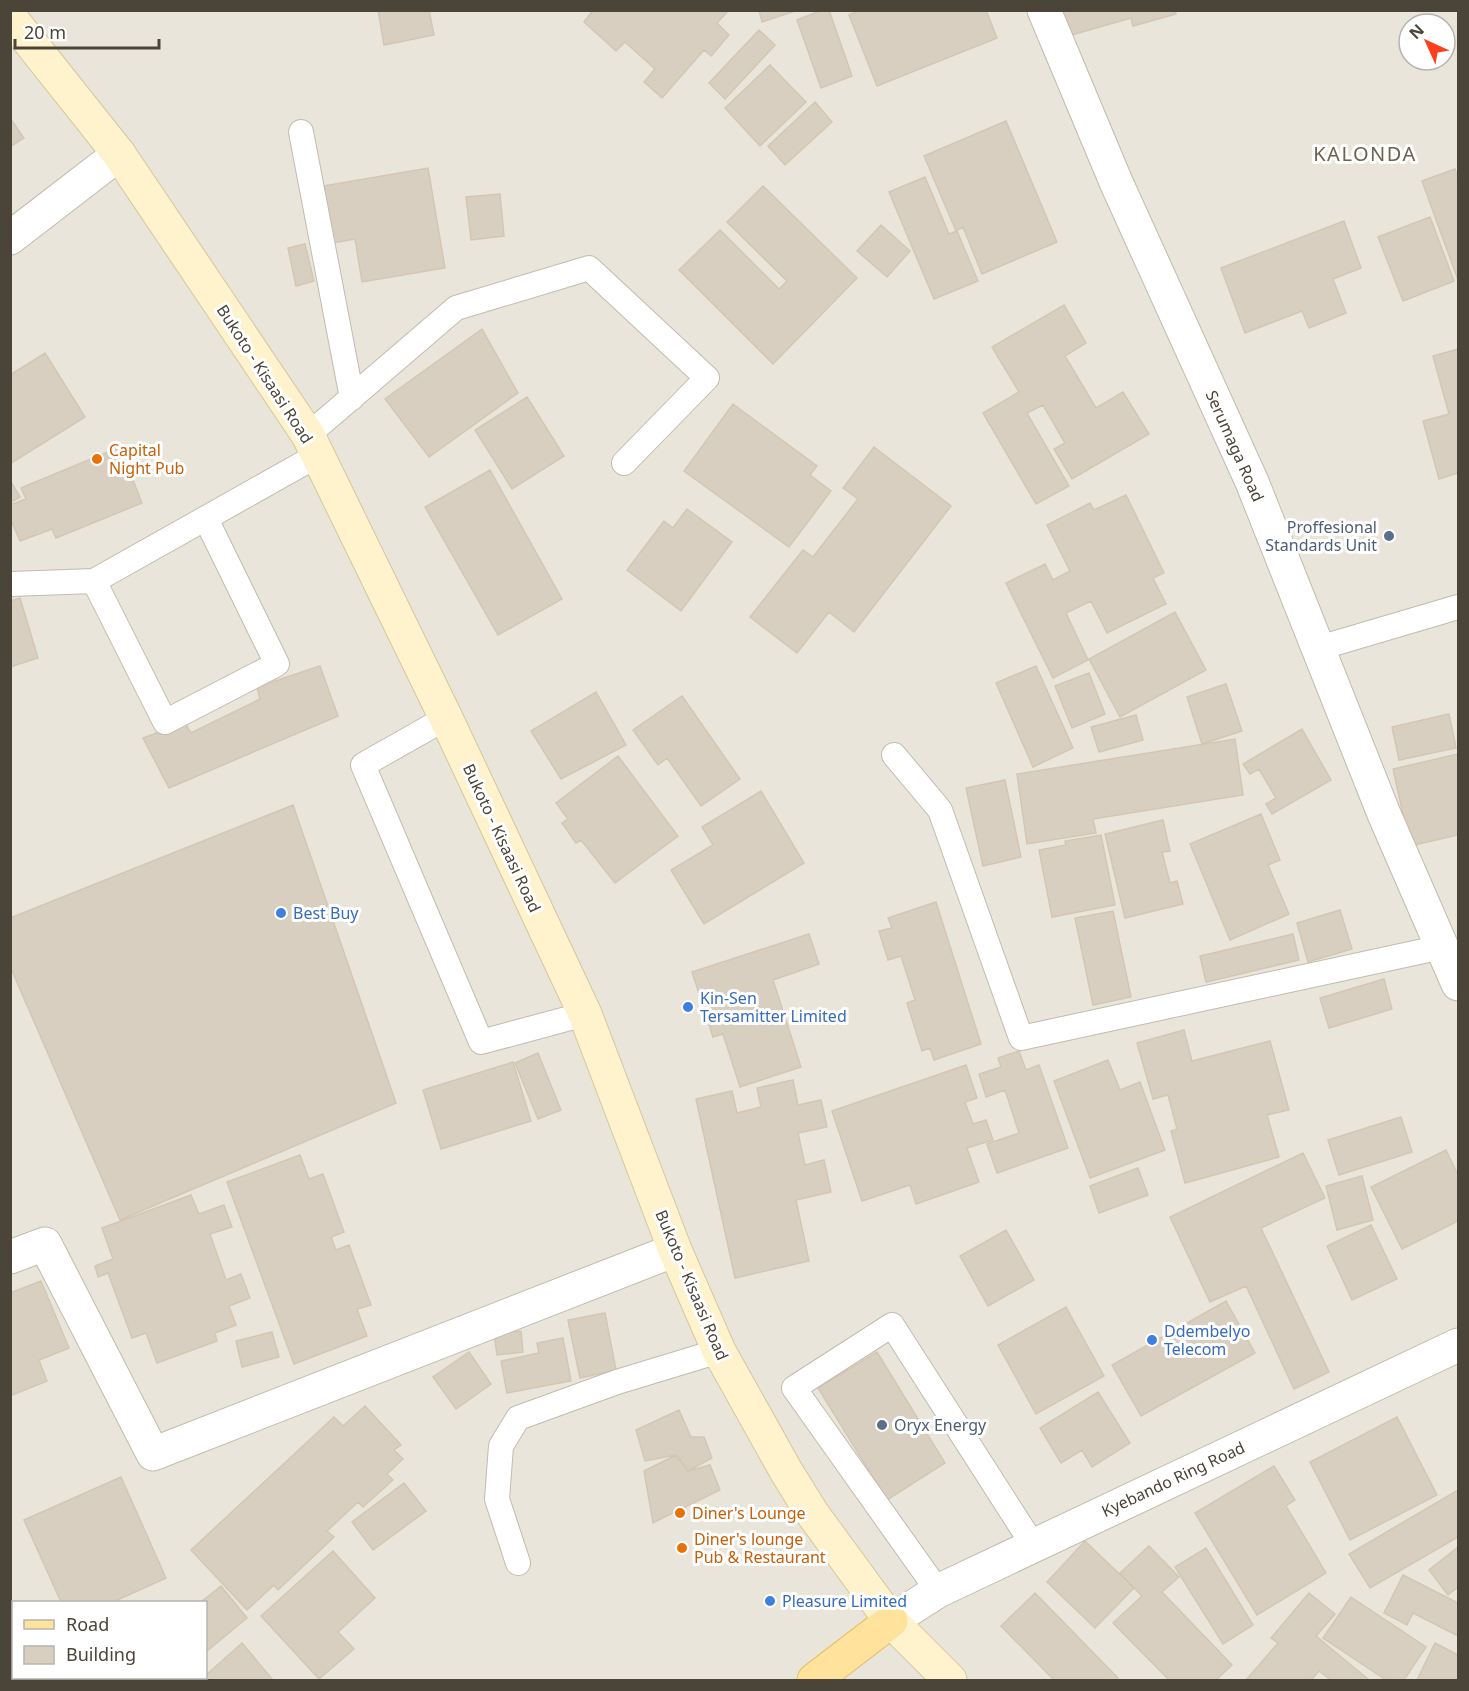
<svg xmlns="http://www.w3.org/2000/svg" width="1469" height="1691" font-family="'Noto Sans',sans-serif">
	<rect width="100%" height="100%" fill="#f6f3ec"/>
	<path fill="#eae5da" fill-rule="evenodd" d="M11,11H1458V1680H11ZM1409,24H1445V60H1409ZM14,1602H206V1678H14Z"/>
	<path fill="#d8cfc1" stroke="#d3c7b4" stroke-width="1.5" d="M378,10H429L434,35L384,45Z
		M593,10H729L717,23L729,35L711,56L704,50L662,98L644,82L655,69L625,42L616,51L584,22Z
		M759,10H798L762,22Z
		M822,10H829L852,76L821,88L797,20Z
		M861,10H986L997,38L877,86L849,15Z
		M1061,10H1175L1176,14L1133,26L1131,18L1068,36Z
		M759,30L775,45L725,99L709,83Z
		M770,65L806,102L760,146L725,108Z
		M815,102L832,122L785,165L768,146Z
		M10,118L24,138L10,147Z
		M1006,121L1057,242L982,274L963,227L956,231L924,156Z
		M428,168L445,268L362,282L355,239L333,243L323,186Z
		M1455,169L1458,178V280L1422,181Z
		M925,177L949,234L957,231L978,281L934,299L889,192Z
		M763,186L857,278L773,364L679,270L720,230L779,289L787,281L727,222Z
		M500,194L504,236L471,240L466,197Z
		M1430,217L1454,281L1403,301L1378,237Z
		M1344,221L1361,268L1333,279L1346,313L1309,328L1302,311L1245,333L1221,268Z
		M881,225L910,251L887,277L857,251Z
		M305,244L314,281L296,286L288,248Z
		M1064,305L1086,343L1065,356L1096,408L1123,392L1149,434L1072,479L1054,449L1065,443L1043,405L1027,413L1069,486L1036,504L983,413L1019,392L992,347Z
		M482,329L518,393L429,457L385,399Z
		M1458,349V473L1439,479L1423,421L1449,414L1433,356Z
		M45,353L85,417L10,464V375Z
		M527,397L564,456L512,489L475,430Z
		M733,404L817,466L810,475L831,491L789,547L684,471Z
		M120,447L142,503L56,538L52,529L20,541L10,518V505L26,499L21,488Z
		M874,447L951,506L854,632L829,612L797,653L750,617L803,550L813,557L858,499L843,488Z
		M490,470L562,599L498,635L425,507Z
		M10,480L20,497L10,503Z
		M1126,495L1164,573L1153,578L1166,604L1107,633L1091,601L1066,613L1088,660L1053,678L1006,583L1045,564L1053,580L1070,571L1047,525L1090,503L1094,510Z
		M687,509L732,542L681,611L627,570L664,521L673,528Z
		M20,598L38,658L10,667V601Z
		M1175,612L1206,670L1120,717L1089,659Z
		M320,666L338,716L169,788L143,738L185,723L191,733L260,699L257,687Z
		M1036,666L1073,748L1033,767L996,683Z
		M1089,673L1105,714L1072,728L1055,686Z
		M1226,684L1242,731L1202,744L1187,697Z
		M596,692L626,745L561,779L531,731Z
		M682,696L740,779L701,806L667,758L658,765L633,730Z
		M1449,714L1456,748L1399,760L1392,727Z
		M1136,715L1143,740L1099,752L1091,727Z
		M1302,729L1331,780L1272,814L1266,804L1276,798L1259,769L1250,774L1243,764Z
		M1235,739L1243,795L1093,819L1096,833L1027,844L1017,774Z
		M1458,754V835L1410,846L1393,769Z
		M618,756L678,836L615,883L581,840L576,843L562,823L568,819L556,803Z
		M1005,780L1021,857L983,866L966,788Z
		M761,791L804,863L704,924L671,870L713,845L702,827Z
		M293,805L396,1103L120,1220L10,966V918Z
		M1261,814L1280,860L1268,865L1289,914L1230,940L1190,844Z
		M1163,820L1170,851L1162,852L1170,883L1177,881L1183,904L1125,918L1105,834Z
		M1101,835L1115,905L1052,917L1039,850L1066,845L1065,841Z
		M936,902L981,1044L934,1060L930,1048L922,1051L907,1003L915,1000L901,956L888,960L879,931L892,928L888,918Z
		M1340,910L1352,949L1308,962L1297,923Z
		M1113,911L1131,997L1093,1005L1075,918Z
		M809,934L819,964L773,980L801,1067L740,1087L723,1034L713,1037L692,972Z
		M1293,934L1299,960L1206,982L1200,956Z
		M1384,979L1392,1009L1329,1028L1320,998Z
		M1184,1030L1192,1061L1270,1041L1289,1110L1267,1115L1279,1157L1185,1183L1171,1131L1177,1129L1168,1095L1153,1099L1137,1043Z
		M1019,1051L1026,1070L1039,1065L1068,1148L997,1173L987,1144L1019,1133L1005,1090L986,1097L979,1074L1001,1067L998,1058Z
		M538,1053L561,1110L538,1119L515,1063Z
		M1108,1060L1120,1090L1140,1082L1165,1150L1090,1178L1054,1081Z
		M513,1062L531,1121L441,1149L423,1090Z
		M966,1065L977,1098L965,1102L973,1124L986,1120L993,1140L967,1148L979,1182L916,1204L910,1185L862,1201L832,1111Z
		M793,1080L798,1105L821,1100L827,1127L798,1133L805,1165L824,1160L831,1192L796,1200L809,1261L735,1278L696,1099L732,1091L737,1113L761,1107L757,1088Z
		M1401,1117L1412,1152L1339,1175L1328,1140Z
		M1446,1150L1458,1175V1221L1402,1249L1371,1187Z
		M1303,1153L1325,1198L1261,1228L1329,1372L1294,1389L1246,1286L1210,1302L1170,1217Z
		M300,1155L309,1179L323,1174L344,1232L331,1237L336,1250L349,1245L371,1305L357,1309L367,1336L294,1364L227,1182Z
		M1138,1168L1148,1195L1099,1213L1090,1186Z
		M1362,1176L1373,1220L1337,1230L1326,1186Z
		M191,1195L199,1214L224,1205L232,1227L210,1234L226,1280L241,1274L250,1298L229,1306L236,1325L215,1333L217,1341L157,1363L146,1333L132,1338L108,1273L98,1277L95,1266L113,1259L102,1228Z
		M1371,1225L1397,1279L1352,1300L1327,1246Z
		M1006,1230L1034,1280L988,1306L960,1256Z
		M41,1281L69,1348L39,1360L47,1381L10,1396V1293Z
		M1226,1301L1255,1353L1141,1416L1112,1365Z
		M1066,1307L1104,1376L1036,1414L998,1345Z
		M605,1313L616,1370L580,1378L568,1320Z
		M521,1331L523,1352L497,1355L494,1334Z
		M272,1332L279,1357L242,1367L236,1341Z
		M563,1338L571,1381L507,1393L501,1361L539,1353L537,1343Z
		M469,1352L491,1384L456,1409L433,1377Z
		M877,1352L945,1463L887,1500L818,1388Z
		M1098,1392L1130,1443L1092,1467L1082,1450L1061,1463L1040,1428Z
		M365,1406L401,1445L394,1450L403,1459L387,1474L393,1480L363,1507L358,1502L327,1531L334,1537L278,1590L274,1585L247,1610L191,1550L334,1417L343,1426Z
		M679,1410L691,1437H704L712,1458L688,1471L676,1455L645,1461L636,1430Z
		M1397,1417L1437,1495L1350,1540L1310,1462Z
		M676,1455L688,1471L710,1465L720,1490L653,1523L644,1471Z
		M1274,1466L1295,1500L1286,1506L1326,1573L1257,1615L1195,1513Z
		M121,1477L166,1578L113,1602H61L24,1520Z
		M404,1483L426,1511L373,1550L352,1522Z
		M1458,1490V1537L1370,1588L1349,1554Z
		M1085,1541L1134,1588L1095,1628L1047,1582Z
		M1149,1546L1179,1577L1162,1592L1232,1665L1216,1680H1169L1113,1623L1142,1596L1120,1573Z
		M1458,1547V1587L1448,1595L1429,1570Z
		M1206,1548L1253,1625L1223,1644L1175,1567Z
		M333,1551L375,1598L338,1632L354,1649L319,1679L261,1616Z
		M1403,1575L1458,1603V1636L1413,1613L1407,1625L1384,1613Z
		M221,1586L247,1618L206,1652V1602H201Z
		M1035,1593L1118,1678L1116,1680H1054L1001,1626Z
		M1309,1593L1335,1614L1316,1636L1369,1680H1331L1319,1671L1311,1680H1246L1278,1643L1271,1638Z
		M1351,1597L1426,1647L1404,1680H1386L1323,1638Z
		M14,1608V1678H61L63,1680H10V1610Z
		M242,1643L273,1680H199L206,1678V1675Z
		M1435,1643L1458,1655V1680H1417Z
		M126,1678H174L170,1680H129Z"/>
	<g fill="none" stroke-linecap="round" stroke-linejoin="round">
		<g stroke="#c2bbae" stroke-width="26">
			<path id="service" d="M301,132L352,398
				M308,435L456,308L589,268L707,378L624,463
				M206,519L277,664L165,722L94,581L318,455
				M10,584L94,581
				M1319,648L1458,607
				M446,718L363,765L481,1042L585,1014
				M894,755L940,810L1021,1038L1442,947
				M518,1563L497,1499L501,1446L518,1418L617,1382L719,1351
				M938,1591L794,1388L892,1325L1033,1545"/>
		</g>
		<g stroke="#c2bbae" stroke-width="35">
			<path id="minor" d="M1044,10L1116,182L1252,482L1384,814L1458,984
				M10,238L119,154
				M10,1257L45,1244L153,1454L675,1250
				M891,1621L938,1591L1458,1345"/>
		</g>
		<g stroke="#d6c79b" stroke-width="35">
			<path id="secondary" d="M10,17L119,154L308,435L446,718L585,1014L675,1250L719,1351L786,1471L812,1513L891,1621L950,1680"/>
		</g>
		<g stroke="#e6c16a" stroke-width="35">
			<path id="primary" d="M814,1680L891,1621"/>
		</g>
		<use href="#service" stroke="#fff" stroke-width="24"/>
		<use href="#minor" stroke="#fff" stroke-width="33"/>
		<use href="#secondary" stroke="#fff3cd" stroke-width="33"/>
		<use href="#primary" stroke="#ffe39c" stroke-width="33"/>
	</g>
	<g fill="#e8710a" stroke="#fff" stroke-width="2">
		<circle cx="97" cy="459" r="6"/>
		<circle cx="680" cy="1513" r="6"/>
		<circle cx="682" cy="1548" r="6"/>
	</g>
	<g fill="#5c6f8a" stroke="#fff" stroke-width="2">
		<circle cx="1389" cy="536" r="6"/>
		<circle cx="882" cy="1425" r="6"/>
	</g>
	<g fill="#3f7fe0" stroke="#fff" stroke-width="2">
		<circle cx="281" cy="913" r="6"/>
		<circle cx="688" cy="1007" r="6"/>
		<circle cx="1152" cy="1340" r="6"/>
		<circle cx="770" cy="1601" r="6"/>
	</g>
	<g text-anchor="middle" stroke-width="6" stroke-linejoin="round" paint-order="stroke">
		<g font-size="16" fill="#4b4439" stroke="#fff">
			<text transform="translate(265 374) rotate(57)" y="6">Bukoto - Kisaasi Road</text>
			<text transform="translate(1235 446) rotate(66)" y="6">Serumaga Road</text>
			<text transform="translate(502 838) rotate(65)" y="6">Bukoto - Kisaasi Road</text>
			<text transform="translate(692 1285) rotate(67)" y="6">Bukoto - Kisaasi Road</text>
			<text transform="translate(1173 1479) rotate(-25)" y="6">Kyebando Ring Road</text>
		</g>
		<g font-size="16" fill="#c56008" stroke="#fff" text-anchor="start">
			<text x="109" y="456">Capital<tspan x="109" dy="18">Night Pub</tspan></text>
			<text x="692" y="1519">Diner's Lounge</text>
			<text x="694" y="1545">Diner's lounge<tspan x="694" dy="18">Pub &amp; Restaurant</tspan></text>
		</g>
		<g font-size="16" fill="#4e5e75" stroke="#fff" text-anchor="end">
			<text x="1377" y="533">Proffesional<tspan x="1377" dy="18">Standards Unit</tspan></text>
			<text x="894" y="1431" text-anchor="start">Oryx Energy</text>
		</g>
		<g font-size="16" fill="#366cbe" stroke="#fff" text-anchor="start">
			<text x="293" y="919">Best Buy</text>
			<text x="700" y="1004">Kin-Sen<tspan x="700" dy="18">Tersamitter Limited</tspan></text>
			<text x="1164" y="1337">Ddembelyo<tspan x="1164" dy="18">Telecom</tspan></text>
			<text x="782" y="1607">Pleasure Limited</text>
		</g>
		<g font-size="20" letter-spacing="1.5" fill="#6e6250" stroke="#fff">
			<text x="1365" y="161">KALONDA</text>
		</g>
	</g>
	<rect width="1469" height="1691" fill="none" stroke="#4b4439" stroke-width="24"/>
	<rect x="12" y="1601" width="195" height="78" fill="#ffffff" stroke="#b7b4b0" stroke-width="1.5"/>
	<rect x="24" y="1620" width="30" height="9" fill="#ffe39c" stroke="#b7b4b0" stroke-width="1.5"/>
	<text x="66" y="1631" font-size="18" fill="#4b4439">Road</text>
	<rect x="24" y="1646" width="30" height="18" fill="#d8cfc1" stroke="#b7b4b0" stroke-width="1.5"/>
	<text x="66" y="1661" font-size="18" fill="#4b4439">Building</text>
	<g transform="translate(1427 42) rotate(315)"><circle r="28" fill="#ffffff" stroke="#b7b4b0" stroke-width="1.5"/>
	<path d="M0-4.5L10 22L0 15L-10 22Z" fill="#fc3f1d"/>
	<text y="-9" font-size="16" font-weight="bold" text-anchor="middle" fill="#4b4439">N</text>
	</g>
	<path d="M15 39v9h144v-9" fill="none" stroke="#4b4439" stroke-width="3"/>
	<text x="24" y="39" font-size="18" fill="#4b4439" stroke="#ffffff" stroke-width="4.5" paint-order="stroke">20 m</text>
</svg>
